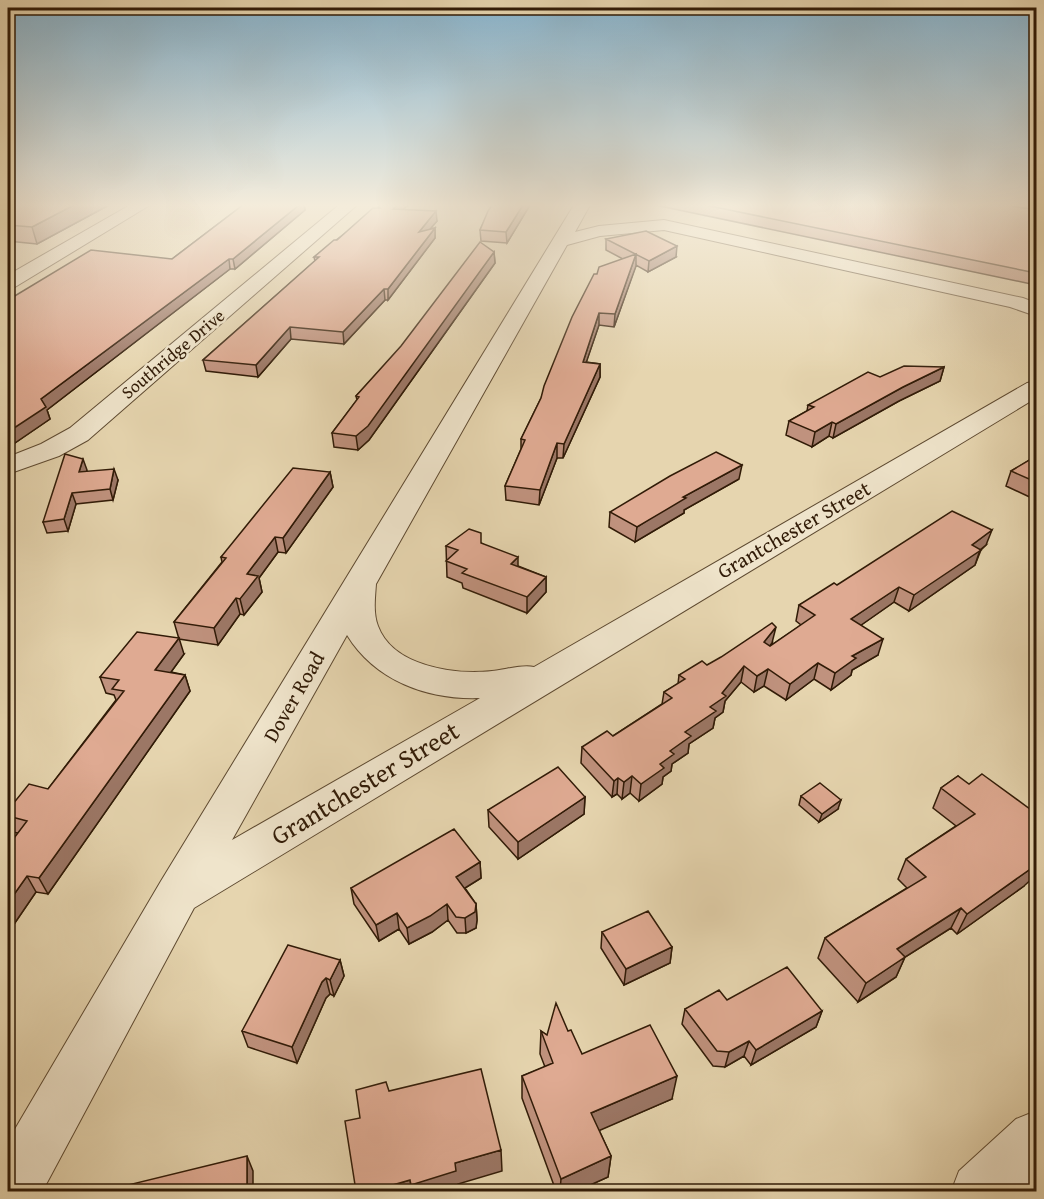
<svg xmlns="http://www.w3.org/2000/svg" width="1044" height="1199" font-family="'Gentium Book Plus',serif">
	<rect width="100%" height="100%" fill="#e6d5af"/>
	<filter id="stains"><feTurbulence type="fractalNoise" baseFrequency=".00333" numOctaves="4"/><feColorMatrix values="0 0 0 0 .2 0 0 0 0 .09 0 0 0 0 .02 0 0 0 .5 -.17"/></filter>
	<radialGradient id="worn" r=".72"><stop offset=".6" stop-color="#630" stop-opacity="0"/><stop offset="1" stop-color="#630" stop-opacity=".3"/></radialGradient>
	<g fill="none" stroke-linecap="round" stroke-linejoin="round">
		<g stroke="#5e4a31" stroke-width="2">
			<path id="minor" d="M130,205H150L15,287L8,289V275Z
				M339,205H357L88,440L59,456L8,474V457L41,444L70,428Z
				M574,205H590L575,232L599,226L664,220L1023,298L1036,303V316L1010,307L664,230L600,236L567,245L376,584C375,598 373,613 378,626C393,667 456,675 492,671C505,670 522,664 534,667L1027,383L1036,381V398L194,908L42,1192H8V1141L161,881ZM347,635C375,681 428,700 480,698L232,840Z
				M1036,1111V1177L1022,1192H951L959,1171L1016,1119Z"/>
		</g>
		<use href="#minor" fill="#efe4cb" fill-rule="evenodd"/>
	</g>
	<path fill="#c0927e" stroke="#311b07" stroke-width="1.5" d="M8,205H109L37,244L8,241Z
		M243,205H304L305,210L235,269H230L47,410L50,419L9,447H8V300L172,259Z
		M378,205H408L403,209L437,221L430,229L435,228V238L388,300H385L344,344L291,339L258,377L206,371L203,360L315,261L314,257L378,208Z
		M492,205H530L507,243L481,241L480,230Z
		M655,205H1005L1036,210V285Z
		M1025,205H1036V207Z
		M606,239L676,257L648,272L636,265L614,327L599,325L586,362L600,364V377L563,458H557L539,505L506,500L505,486L521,449V439L541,398L597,274L623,259L606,250Z
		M494,252L495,263L369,440L358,450L334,447L332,433L357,400L356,396Z
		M944,367L940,381L899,401L833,438L829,436L812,447L786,435L789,421L807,411L808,405L880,377Z
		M1036,456V500L1006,486L1011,471Z
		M87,470L86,472L118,480L113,500L76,504L68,531L47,533L43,522Z
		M330,472L333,487L286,553L278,552L259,578L262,592L244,615L240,614L218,645L179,639L174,622L222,562L221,557Z
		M739,479L684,510V513L635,542L609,527L610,512Z
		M481,543L518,566L546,577V592L527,613L463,588L462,583L447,577L446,546Z
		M986,545L981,550L975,565L909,611L894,602L861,625L878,655L852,670L851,675L831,690L814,679L786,700L764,686L754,692L741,682L725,701L723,712L715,718L713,728L689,744L688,753L672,764L671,771L663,777L662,784L639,801L630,793L622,799L617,794L612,797L581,763L582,747L613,736L662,704L664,692L678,684L679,675L707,665L772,643L770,646L801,625L796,621L799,605L837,585Z
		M184,654L171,672L185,675L190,691L48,894L36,892L8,933V846L18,833L12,832L8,824V810L48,789L116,700L114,695L106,693L100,677Z
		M958,776L1024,886L957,934L951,928L905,957L896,977L858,1002L818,958L825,938L907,888L898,879L906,859L956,826L933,808L941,788Z
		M801,796L838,809L819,822L799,805Z
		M585,797L584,814L518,859L489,827L488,810Z
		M480,862L481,878L465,888L476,904L477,920L476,928L466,933H457L448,920L432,932L409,944L399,929L379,941L354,904L351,888Z
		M602,932L672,947L670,963L624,985L601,948Z
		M340,960L344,976L334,996L330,994L326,998L297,1063L248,1047L242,1031Z
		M727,1000L822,1011L816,1027L751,1065L744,1056L725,1067L713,1066L682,1024L685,1009Z
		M541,1031L547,1035L568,1031L582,1054L672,1099L599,1130L611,1156L608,1177L577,1191H556L522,1098V1076L545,1067L540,1054Z"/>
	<path fill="#9c7766" stroke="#311b07" stroke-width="1.5" d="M74,205H109L37,244L32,227Z
		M299,205H304L305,210L235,269L233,259Z
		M397,205H408L394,218L393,209Z
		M523,205H530L507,243L506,232Z
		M436,211L437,221L420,241L419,232Z
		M435,228V238L388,300V289Z
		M677,246L676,257L648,272L649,261Z
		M494,252L495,263L369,440L358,450L356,436Z
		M636,254V266L614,327L615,314Z
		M229,259L230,269L47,410L50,419L9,447L8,442V432L41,399Z
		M384,289L385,300L344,344L343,332Z
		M599,313V325L582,375L583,362Z
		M290,327L291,339L258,377L256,365Z
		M600,364V377L563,458L564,444Z
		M944,367L940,381L899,401L833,438L836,424L903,387Z
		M832,422L829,436L812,447L815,432Z
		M557,443V458L539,505L540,490Z
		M83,459L87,470L82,484L79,472Z
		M742,465L739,479L684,510V513L635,542L637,527L683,497Z
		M114,469L118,480L113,500L110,489Z
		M330,472L333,487L286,553L283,538Z
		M72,493L76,504L68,531L64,519Z
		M992,530L986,545L980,550L975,565L909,611L914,595L972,545Z
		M275,537L278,552L259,578L262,592L244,615L240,599L247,574Z
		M518,557V572L511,564Z
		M546,577V592L527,613V597Z
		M899,587L894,602L847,635L851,619Z
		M236,598L240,614L218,645L214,628Z
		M776,627L772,643L760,658L764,642Z
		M179,638L184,654L161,686L155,670Z
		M883,639L878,655L852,670L851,675L831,690L835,673L852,656Z
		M818,663L814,679L786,700L790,684Z
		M744,666L741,682L725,701L723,712L715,718L713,728L689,744L688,753L672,764L671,771L663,777L662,784L639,801L641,784L660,764L685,732L722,693Z
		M768,669L764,686L754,692L757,676Z
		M185,675L190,691L48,894L39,878Z
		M632,776L630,793L622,799L624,782Z
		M618,778L617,794L612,797L614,781Z
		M585,797L584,814L518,859V842Z
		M841,800L838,809L819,822L822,814Z
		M480,862L481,878L457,893L456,877Z
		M1036,865V875L1024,886L957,934L967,914Z
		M27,876L36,892L8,933V903Z
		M447,904L448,920L432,932L409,944L407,928Z
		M476,904L477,920L476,928L466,933L465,918Z
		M961,908L951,928L888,968L897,949Z
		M397,913L399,929L379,941L376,925Z
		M672,947L670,963L624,985L626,969Z
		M905,957L896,977L858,1002L866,983Z
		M340,960L344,976L334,996L330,980Z
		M326,978L330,994L326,998L297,1063L292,1047L322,982Z
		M822,1011L816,1027L751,1065L756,1050Z
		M749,1041L744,1056L725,1067L729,1052Z
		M677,1076L672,1099L589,1135L591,1113Z
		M501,1150L502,1171L458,1184L459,1191H412L411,1185L455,1163Z
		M247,1156L253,1171V1191H247Z
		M611,1156L608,1177L577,1191H560L561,1179Z
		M410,1180L412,1191H372Z"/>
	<path fill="#dfaa92" stroke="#311b07" stroke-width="1.5" d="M8,205H74L32,227L8,225Z
		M243,205H299L233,259H229L41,399L46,407L8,432V300L91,250L172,259Z
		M378,205H397L393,209L436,211L419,232L435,228L388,289H384L343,332L290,327L256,365L203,360L319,257H314L334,240H337L373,208H380L378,206Z
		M492,205H523L506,232L480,230L488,211Z
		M705,205H1005L1036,210V273Z
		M646,231L677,246L649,261L606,239Z
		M480,242L494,252L368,426L356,436L332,433L359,397L356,396L401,346Z
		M636,254L615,314L599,313L583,362L600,364L564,444L557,443L540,490L505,486L525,440L521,439L541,398L544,386L572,317L594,274H597L599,267Z
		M904,366L944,367L903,387L836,424L832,422L815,432L789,421L814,407L808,405L868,372L880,377Z
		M716,452L742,465L683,497L686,498L637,527L610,512L670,476Z
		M65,454L83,459L79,472L114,469L110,489L72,493L64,519L43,522Z
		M1036,456V482L1011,471Z
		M293,468L330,472L283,538L275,537L247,574L258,576L240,599L236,598L214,628L174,622L226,558L221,557Z
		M952,511L992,530L972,545L981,550L914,595L899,587L851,619L883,639L852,656L856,658L835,673L818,663L790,684L768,669L757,676L744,666L722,693L726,696L710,707L716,711L685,732L691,736L670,751L674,754L660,764L664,768L641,784L632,776L624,782L618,778L614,781L582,747L607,731L613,736L672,698L664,692L685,679L679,675L702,661L707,665L721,657L772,623L776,627L764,642L770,646L815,615L799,605L834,583L837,585Z
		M469,529L481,533V543L518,557L511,564L546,577L527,597L462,573L467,569L446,561L458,550L446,546Z
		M137,632L179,638L155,670L185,675L39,878L27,876L8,903V846L27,821L8,816V810L29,784L48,789L124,691L112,689L119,680L100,677Z
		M558,767L585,797L518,842L488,810Z
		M982,774L1030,809L1036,803V865L967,914L961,908L897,949L905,957L866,983L825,938L926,877L906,859L975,814L941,788L958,776L969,784Z
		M820,783L841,800L822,814L801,796Z
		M454,829L480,862L456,877L476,904L475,912L465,918L456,917L447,904L430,916L407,928L397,913L376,925L351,888Z
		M648,911L672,947L626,969L602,932Z
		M288,945L340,960L330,980L326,978L322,982L292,1047L242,1031Z
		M787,967L822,1011L756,1050L749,1041L729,1052L717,1051L685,1009L719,990L727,1000Z
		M556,1003L568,1031L571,1030L582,1054L650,1025L677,1076L591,1113L611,1156L561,1179L522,1076L553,1063L541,1031L547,1035Z
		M481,1069L501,1150L455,1163L456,1171L411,1185L410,1180L372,1191H356L345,1121L360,1118L356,1090L386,1082L389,1091Z
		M247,1156V1191H127L128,1185Z"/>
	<linearGradient id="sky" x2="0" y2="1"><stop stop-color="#87b6d2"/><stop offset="0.55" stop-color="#f4ecdb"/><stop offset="1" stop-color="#f4ecdb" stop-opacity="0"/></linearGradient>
	<rect width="1044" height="373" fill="url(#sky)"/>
	<g text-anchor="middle" stroke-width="5" stroke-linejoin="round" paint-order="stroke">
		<g font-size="18" fill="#311b07" stroke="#efe4cb">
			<text transform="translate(173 354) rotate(-40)" y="6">Southridge Drive</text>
		</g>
		<g font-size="21" fill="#311b07" stroke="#efe4cb">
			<text transform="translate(794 530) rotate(-30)" y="7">Grantchester Street</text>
			<text transform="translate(294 697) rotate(-60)" y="7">Dover Road</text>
		</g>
		<g font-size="26" fill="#311b07" stroke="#efe4cb">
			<text transform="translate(365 783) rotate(-31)" y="9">Grantchester Street</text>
		</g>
	</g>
	<rect width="1044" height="1199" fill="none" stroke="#e6d5af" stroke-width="30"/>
	<rect x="9" y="9" width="1026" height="1181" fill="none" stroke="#311b07" stroke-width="3"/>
	<rect x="15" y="15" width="1014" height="1169" fill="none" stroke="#311b07" stroke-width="1.5"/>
	<rect width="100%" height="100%" filter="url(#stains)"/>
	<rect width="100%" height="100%" fill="url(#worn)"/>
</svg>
